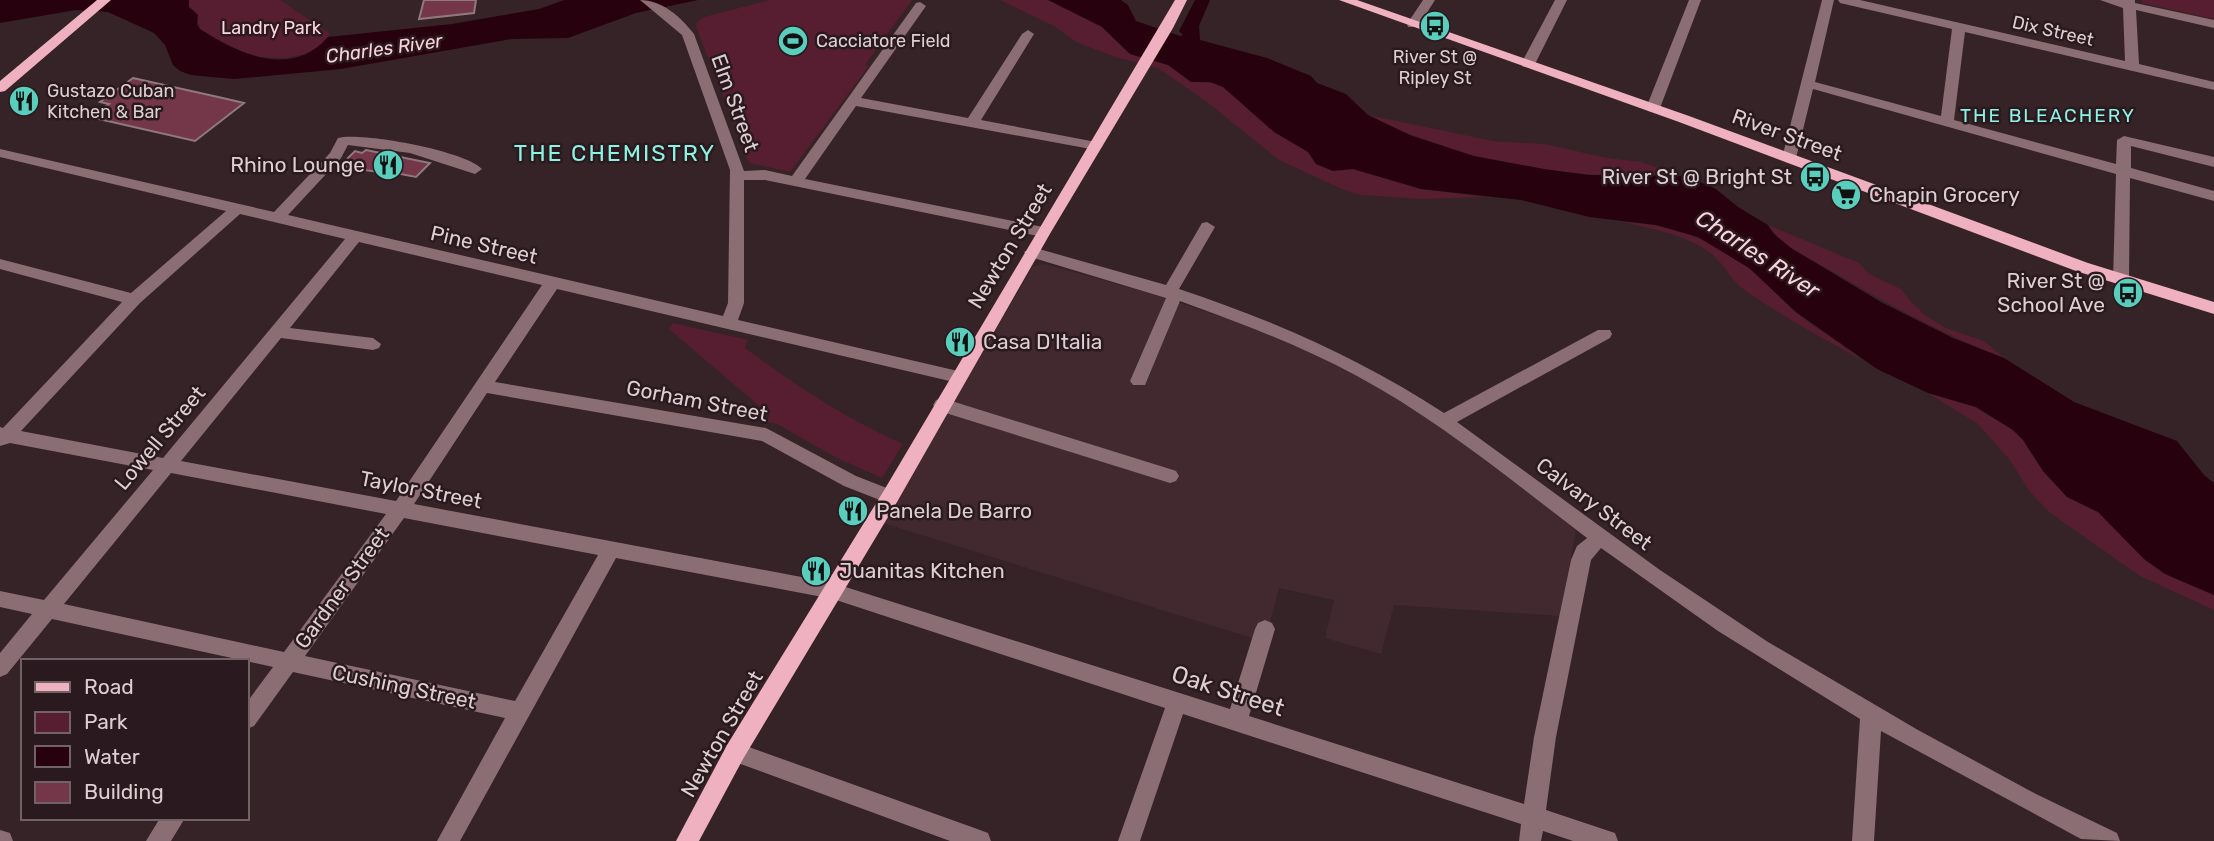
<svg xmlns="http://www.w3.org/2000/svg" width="2214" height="841" font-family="Rubik,sans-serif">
	<rect width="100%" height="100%" fill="#352327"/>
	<path fill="#422930" d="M1045,264L1156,295L1261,330L1344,368L1408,405L1467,444L1576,530L1560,616L1394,605L1381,654L1325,638L1334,600L1279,588L1265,642L883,523L1033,266Z"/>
	<path fill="#561e30" d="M189,0H280L330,34L315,52L286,58L253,57L229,48L200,29L195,11L189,7Z
		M770,0H912L865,65L869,66L790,172L749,163L696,27L697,22L704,17Z
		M1000,0H1048L1102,27L1130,54L1168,65L1194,82L1216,83L1229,91L1274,132L1308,152L1316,164L1333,171L1353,169L1421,189L1486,197L1422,199L1361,195L1344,190L1279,160L1207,102L1158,68L1115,57L1076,42L1054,26Z
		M2142,0H2214V19L2142,3Z
		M1368,115L1493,141L1545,144L1607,158L1641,162L1679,175C1574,180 1461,166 1368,115Z
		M1623,222C1670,224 1709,238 1747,267C1764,279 1778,297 1794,311C1816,329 1841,343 1864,361C1824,339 1784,317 1747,292C1730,280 1727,268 1714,256C1690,235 1652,229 1623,222Z
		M1768,225L1859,263L1869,274L1901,289L1911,302L1926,316L1946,328L1984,341L2004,358C1945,335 1892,307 1837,274C1813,260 1785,250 1768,225Z
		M673,323L748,340L745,348C795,385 845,418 903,444L882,478L837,458L777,424L767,422L770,415L669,329Z
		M1928,393L1975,407L2013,430L2023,440L2043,471L2067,497L2098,512L2144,559L2165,574L2214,595V610L2140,576L2049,512L2030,492L2009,459L1978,424Z"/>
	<path fill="#28010f" d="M0,0H189V7L198,15L197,24L200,29C239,54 291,79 328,37L452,24L539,9L564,0H698L636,13L568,38L512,39L341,69L234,79L191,75L180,71L173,65L165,45L154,33L108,12L76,10L0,23Z
		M1048,0H1121L1128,5L1136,21L1180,36L1183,35L1179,31L1195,0H1210L1199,26L1200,40L1267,58L1311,76L1317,83L1346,94L1368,115L1410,135L1474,156L1544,169L1589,175L1686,176L1716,189L1738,207L1768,225L1774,234L1791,248L1881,302L1953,338L2004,358L2074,402L2177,441L2204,475L2214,483V595L2165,574L2144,559L2098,512L2067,497L2043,471L2023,440L2013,430L1976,407L1928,393L1877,369L1796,312L1749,268L1698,237L1656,225L1589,217L1521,200L1421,189L1353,169L1333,171L1316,164L1308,152L1274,132L1223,87L1210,82H1191L1168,65L1130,54L1102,27Z"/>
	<path fill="#743749" stroke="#8f797e" stroke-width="2" d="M424,0H476L474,13L419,19Z
		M133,78L227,99L244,103L195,141L90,117L109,104L100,102Z
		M366,150L430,163L416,177L380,170L378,172L345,167L350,162L345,161L355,151L362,153Z"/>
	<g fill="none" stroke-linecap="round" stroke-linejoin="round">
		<path fill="#8b6d74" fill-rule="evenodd" d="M640,0C662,0 681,17 694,34L744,171L765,170L792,176L916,3L920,2L926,6L861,98L968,118L1022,34L1028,30L1034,34L981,120L1096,142L1103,146L1096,150L856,106L805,179L1048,228L1051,232L1043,237L765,180H744V303L738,320L958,371L964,373L966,377L964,381L958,383L557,289L495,382L766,428L856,476L897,492L899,497L897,502L890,504L844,486L762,441L487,393L414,504L833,583L1230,709L1255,629L1258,623L1265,620L1272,623L1275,629L1249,716L1524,804L1534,737L1571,560L1577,546L1587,538C1512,481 1439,420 1357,376C1305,348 1251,327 1196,307L1180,301L1145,385H1133L1130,381L1166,298L1027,256L1024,252L1032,247L1166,285L1202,223L1207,222L1215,227L1179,289C1273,320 1361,359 1444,413L1598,330H1610L1612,334L1610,338L1457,422L1660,570L1768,642L1918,730L2036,794L2117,833L2120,841L2081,839L1881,731L1874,841H1852L1860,719L1718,631L1601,548L1591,560L1556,737L1546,810L1615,833L1618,841H1573L1543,831L1541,841H1519L1521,824L1183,714L1140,841H1118L1165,708L833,599L616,558L460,841H437L505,718L293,672L254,726L247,729V702L273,667L52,619L7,674L0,677V653L32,614L0,607V591L44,600L153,470L10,443L0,446V427L3,428L122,302L0,269V259L131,293L226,211L0,157V149L274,212L330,153L338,138C363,132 465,151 482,169L475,174L410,153L348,145L341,158L288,215L723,316L728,303L730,170L682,35ZM240,214L345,239L163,458L21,431L140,303ZM359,242L542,285L396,501L181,461L281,338L373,350L379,348L381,344L373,338L290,328ZM171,473L386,514L284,652L64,604ZM404,518L598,555L515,701L305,656Z
			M1423,0H1435L1418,27H1408L1407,24Z
			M1555,0H1567L1535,64L1533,67H1523L1521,64Z
			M1689,0H1701L1660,108L1653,112L1648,111L1646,108Z
			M1822,0H1834L1815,82L1941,116L1952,29L1840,3L1838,0H1860L2125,61L2123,8L2100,0H2135V3L2214,20V28L2136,10L2139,64L2214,82V90L1965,32L1954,120L2116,164L2117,140L2124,136L2214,157V167L2131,146V168L2214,191V201L2130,178L2129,280L2121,285L2113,280L2116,174L1813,89L1796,158L1789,163L1784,161L1782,158Z
			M942,398L1170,469L1176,471L1179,476L1176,481L1170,483L936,410L933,405L936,400Z
			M735,742L980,830L988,833L991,841H950L727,759L724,752L727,745Z
			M160,818H185L171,841H146Z
			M0,830L10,833L13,841H0Z"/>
		<path fill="#efb0c0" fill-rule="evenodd" d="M97,0H111L5,91L0,92V81Z
			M1175,0H1187L1173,28L1051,232L897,502L743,759L699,841H676L727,745L883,492Z
			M1339,0H1357L1689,116L2088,263L2214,302V314L2076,271L1679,122Z"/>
	</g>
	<defs>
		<g id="bus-disc" transform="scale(1.575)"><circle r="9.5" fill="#5acebd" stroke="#2a191e"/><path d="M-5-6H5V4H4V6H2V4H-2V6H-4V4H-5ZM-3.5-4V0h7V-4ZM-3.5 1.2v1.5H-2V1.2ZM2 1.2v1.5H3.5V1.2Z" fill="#111"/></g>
		<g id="stadium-disc" transform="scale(1.575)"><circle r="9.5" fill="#5acebd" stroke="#2a191e"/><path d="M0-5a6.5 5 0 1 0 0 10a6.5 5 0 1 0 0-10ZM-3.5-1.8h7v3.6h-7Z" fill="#111"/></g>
		<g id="restaurant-disc" transform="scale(1.575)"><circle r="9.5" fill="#5acebd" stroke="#2a191e"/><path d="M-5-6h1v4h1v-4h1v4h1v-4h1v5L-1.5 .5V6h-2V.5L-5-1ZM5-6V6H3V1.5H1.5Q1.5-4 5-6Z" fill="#111"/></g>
		<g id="supermarket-disc" transform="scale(1.575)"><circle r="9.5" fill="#5acebd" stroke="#2a191e"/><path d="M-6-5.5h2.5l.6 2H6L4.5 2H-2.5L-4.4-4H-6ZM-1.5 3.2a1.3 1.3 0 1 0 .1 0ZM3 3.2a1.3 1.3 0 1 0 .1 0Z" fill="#111"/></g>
	</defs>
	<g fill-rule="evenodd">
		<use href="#bus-disc" x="1435" y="26"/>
		<use href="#stadium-disc" x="793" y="41"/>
		<use href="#restaurant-disc" x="24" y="101"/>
		<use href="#restaurant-disc" x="388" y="165"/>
		<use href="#bus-disc" x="1815" y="177"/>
		<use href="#supermarket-disc" x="1846" y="195"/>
		<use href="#bus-disc" x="2128" y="293"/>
		<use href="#restaurant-disc" x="960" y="342"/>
		<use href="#restaurant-disc" x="853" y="511"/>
		<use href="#restaurant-disc" x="816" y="571"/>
	</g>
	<g text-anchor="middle" stroke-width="5" stroke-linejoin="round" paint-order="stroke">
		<g font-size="18" fill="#fed5df" stroke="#2a191e">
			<text x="271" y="34">Landry Park</text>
		</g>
		<g font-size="18" fill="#dccfd2" stroke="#2a191e">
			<text transform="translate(2053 31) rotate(13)" y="6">Dix Street</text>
		</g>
		<g font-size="18" fill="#dccfd2" stroke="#2a191e" text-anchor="start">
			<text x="816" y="47">Cacciatore Field</text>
			<text x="1435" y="63" text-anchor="middle">River St @<tspan x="1435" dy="21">Ripley St</tspan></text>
			<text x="47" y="97">Gustazo Cuban<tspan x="47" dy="21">Kitchen &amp; Bar</tspan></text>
		</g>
		<g font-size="19" font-style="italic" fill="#fcd3dc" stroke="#2a191e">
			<text transform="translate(384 48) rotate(-8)" y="7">Charles River</text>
		</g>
		<g font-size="19" letter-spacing="2" fill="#8cf3e3" stroke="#2a191e">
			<text x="2048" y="122">THE BLEACHERY</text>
		</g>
		<g font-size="21" fill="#dccfd2" stroke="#2a191e">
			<text transform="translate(735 103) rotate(70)" y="7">Elm Street</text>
			<text transform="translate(1787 135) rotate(20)" y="7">River Street</text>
			<text transform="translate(484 245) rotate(13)" y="7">Pine Street</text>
			<text transform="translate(1010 246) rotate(-59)" y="7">Newton Street</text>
			<text transform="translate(697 401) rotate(11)" y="7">Gorham Street</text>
			<text transform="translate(160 438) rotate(-50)" y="7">Lowell Street</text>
			<text transform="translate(421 490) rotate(11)" y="7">Taylor Street</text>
			<text transform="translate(1594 504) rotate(37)" y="7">Calvary Street</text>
			<text transform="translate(342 588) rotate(-54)" y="7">Gardner Street</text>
			<text transform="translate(404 687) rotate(12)" y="7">Cushing Street</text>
			<text transform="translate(722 734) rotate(-60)" y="7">Newton Street</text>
		</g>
		<g font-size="21" fill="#dccfd2" stroke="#2a191e" text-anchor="start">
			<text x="365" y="172" text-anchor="end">Rhino Lounge</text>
			<text x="1792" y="184" text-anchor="end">River St @ Bright St</text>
			<text x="1869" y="202">Chapin Grocery</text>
			<text x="2105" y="288" text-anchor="end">River St @<tspan x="2105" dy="24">School Ave</tspan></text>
			<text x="983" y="349">Casa D'Italia</text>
			<text x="876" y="518">Panela De Barro</text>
			<text x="839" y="578">Juanitas Kitchen</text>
		</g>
		<g font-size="23" letter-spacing="2" fill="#8cf3e3" stroke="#2a191e">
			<text x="615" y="161">THE CHEMISTRY</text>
		</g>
		<g font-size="23" font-style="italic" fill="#fcd3dc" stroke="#2a191e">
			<text transform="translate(1758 254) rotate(33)" y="8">Charles River</text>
		</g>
		<g font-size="24" fill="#dccfd2" stroke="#2a191e">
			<text transform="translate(1228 691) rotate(18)" y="8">Oak Street</text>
		</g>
	</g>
	<rect x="21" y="659" width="228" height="161" fill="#2a191e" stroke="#716266" stroke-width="2"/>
	<rect x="35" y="682" width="35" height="10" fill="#efb0c0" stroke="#716266" stroke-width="2"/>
	<text x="84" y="694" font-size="21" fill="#dccfd2">Road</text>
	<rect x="35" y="712" width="35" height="21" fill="#561e30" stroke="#716266" stroke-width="2"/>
	<text x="84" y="729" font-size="21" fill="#dccfd2">Park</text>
	<rect x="35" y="746" width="35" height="21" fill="#28010f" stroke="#716266" stroke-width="2"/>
	<text x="84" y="764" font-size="21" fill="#dccfd2">Water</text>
	<rect x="35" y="782" width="35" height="21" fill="#743749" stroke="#716266" stroke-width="2"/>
	<text x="84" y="799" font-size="21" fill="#dccfd2">Building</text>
</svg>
